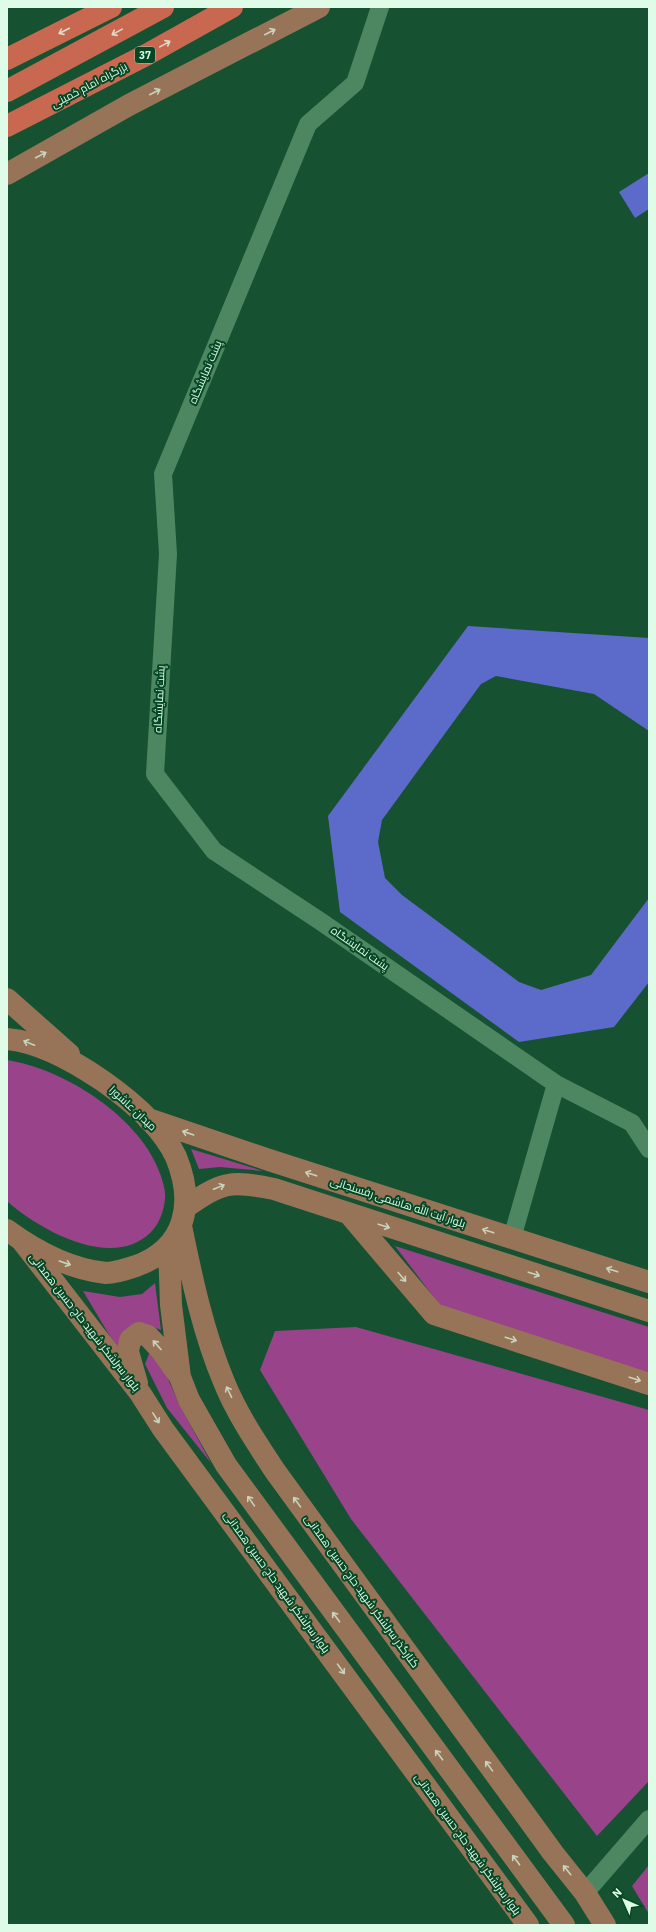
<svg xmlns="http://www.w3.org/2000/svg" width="656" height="1932" font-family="'IBM Plex Sans',Cairo,sans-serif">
	<rect width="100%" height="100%" fill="#165231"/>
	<path fill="#99438a" d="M7,1060C65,1069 142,1118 161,1176C163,1183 166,1192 165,1199C164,1211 159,1224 151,1232C113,1271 39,1230 7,1201Z
		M191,1149L263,1171L220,1167L199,1169Z
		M395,1246L649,1327V1375L442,1308Z
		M155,1283L161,1330L153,1327L120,1353L83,1291L120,1297L142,1294Z
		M356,1327L649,1410V1781L597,1836L351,1519L260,1370L275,1331Z
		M149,1354H155L159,1358L179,1404L211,1463L167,1408L145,1364Z
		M649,1865V1914L632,1886Z"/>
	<path fill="#5c6ac9" d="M649,173V209L635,218L619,192Z
		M468,626L649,638V731L594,694L496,676L481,684L382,820L378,842L385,878L402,895L519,982L541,990L591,975L649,898V982L614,1027L519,1042L340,912L328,816Z"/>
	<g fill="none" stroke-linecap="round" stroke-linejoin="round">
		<path stroke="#4d8762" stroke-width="18" d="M380,7L355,83L308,124L163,474L168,554L155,774L214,851L320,921L556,1084L512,1238
			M556,1084L632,1123L649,1149
			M585,1893L649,1819"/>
		<path stroke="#977457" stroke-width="22" d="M7,174L129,105L319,7
			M7,999L69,1054
			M7,1039C41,1042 75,1062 103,1081C130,1100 162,1127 176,1157C195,1203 186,1248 136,1266C127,1269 115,1273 106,1273C69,1269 37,1252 7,1230
			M148,1119L269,1160L649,1282
			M186,1207C222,1182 230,1180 274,1189L649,1311
			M350,1215L434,1314L649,1384
			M181,1226C192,1279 203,1332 224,1382C237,1414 256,1442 275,1471L553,1853L585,1893L605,1925
			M23,1242L140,1393L163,1429L528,1925
			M169,1246L171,1305L180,1377L189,1400L226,1465L564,1925
			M137,1383L128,1352L130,1340L139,1333L148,1336L161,1350L178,1374"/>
		<path stroke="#c86850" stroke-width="22" d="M7,59L111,7
			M7,91L163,7
			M7,126L146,55L232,7"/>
	</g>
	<defs><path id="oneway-shaft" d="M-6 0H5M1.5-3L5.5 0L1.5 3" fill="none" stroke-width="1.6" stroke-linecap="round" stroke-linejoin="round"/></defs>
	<g stroke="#dadec9">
		<use href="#oneway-shaft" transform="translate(64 31) rotate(153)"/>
		<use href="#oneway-shaft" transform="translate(117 32) rotate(151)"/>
		<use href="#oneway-shaft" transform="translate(165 44) rotate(-29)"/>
	</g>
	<g stroke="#c9d3bc">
		<use href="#oneway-shaft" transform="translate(270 32) rotate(-27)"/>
		<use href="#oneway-shaft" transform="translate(155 92) rotate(-27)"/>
		<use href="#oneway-shaft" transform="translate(41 155) rotate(-28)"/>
		<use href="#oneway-shaft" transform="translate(29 1043) rotate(-158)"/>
		<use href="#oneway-shaft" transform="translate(188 1133) rotate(-161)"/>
		<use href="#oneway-shaft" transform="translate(311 1174) rotate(-162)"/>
		<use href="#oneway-shaft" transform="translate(219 1187) rotate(-22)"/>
		<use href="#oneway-shaft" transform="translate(384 1226) rotate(18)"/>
		<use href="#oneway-shaft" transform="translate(488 1231) rotate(-162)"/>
		<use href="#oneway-shaft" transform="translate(65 1263) rotate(19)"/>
		<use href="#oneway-shaft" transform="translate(612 1270) rotate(-162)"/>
		<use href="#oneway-shaft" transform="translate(534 1274) rotate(18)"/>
		<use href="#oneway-shaft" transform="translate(402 1277) rotate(50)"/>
		<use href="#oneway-shaft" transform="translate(511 1339) rotate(18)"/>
		<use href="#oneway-shaft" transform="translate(157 1345) rotate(-132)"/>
		<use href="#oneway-shaft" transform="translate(635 1379) rotate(18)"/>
		<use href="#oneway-shaft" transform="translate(229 1392) rotate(-116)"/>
		<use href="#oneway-shaft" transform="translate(156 1418) rotate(58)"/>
		<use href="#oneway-shaft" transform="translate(251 1501) rotate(-125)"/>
		<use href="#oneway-shaft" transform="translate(297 1502) rotate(-126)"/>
		<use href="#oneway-shaft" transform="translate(336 1617) rotate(-127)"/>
		<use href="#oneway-shaft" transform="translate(341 1669) rotate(54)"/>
		<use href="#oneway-shaft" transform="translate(439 1755) rotate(-127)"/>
		<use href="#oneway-shaft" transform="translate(489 1766) rotate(-126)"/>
		<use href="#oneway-shaft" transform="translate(516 1860) rotate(-127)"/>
		<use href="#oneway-shaft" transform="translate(567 1870) rotate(-129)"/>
	</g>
	<g text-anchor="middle" stroke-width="4" stroke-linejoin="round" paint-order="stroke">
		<rect fill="#064726" stroke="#9dc6ad" stroke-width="1" x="135" y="47" width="20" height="16" rx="3"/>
		<g font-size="10" font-weight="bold" fill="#defce7">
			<text x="145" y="59">37</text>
		</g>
		<g font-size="11" fill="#defce7" stroke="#064726">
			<text transform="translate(89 85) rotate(-28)" y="4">بزرگراه امام خمینی</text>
			<text transform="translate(205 372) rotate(-67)" y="4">پشت نمایشگاه</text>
			<text transform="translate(159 699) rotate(-87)" y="4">پشت نمایشگاه</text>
			<text transform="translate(360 948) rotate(35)" y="4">پشت نمایشگاه</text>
			<text transform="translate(133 1108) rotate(43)" y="4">میدان عاشورا</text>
			<text transform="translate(398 1202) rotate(18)" y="4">بلوار آیت الله هاشمی رفسنجانی</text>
			<text transform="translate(85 1322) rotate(52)" y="4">بلوار سرلشکر شهید حاج حسین همدانی</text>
			<text transform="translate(277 1582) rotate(54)" y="4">بلوار سرلشکر شهید حاج حسین همدانی</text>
			<text transform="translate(362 1591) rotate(54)" y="4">کنارگذر سرلشکر شهید حاج حسین همدانی</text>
			<text transform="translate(468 1844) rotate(54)" y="4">بلوار سرلشکر شهید حاج حسین همدانی</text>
		</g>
	</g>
	<rect width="656" height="1932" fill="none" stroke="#defce7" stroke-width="16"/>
	<g transform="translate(624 1900) rotate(315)" stroke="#064726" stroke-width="3" paint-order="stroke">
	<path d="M0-3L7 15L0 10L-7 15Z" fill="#defce7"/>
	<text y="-6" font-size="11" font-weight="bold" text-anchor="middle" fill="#defce7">N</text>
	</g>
</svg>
